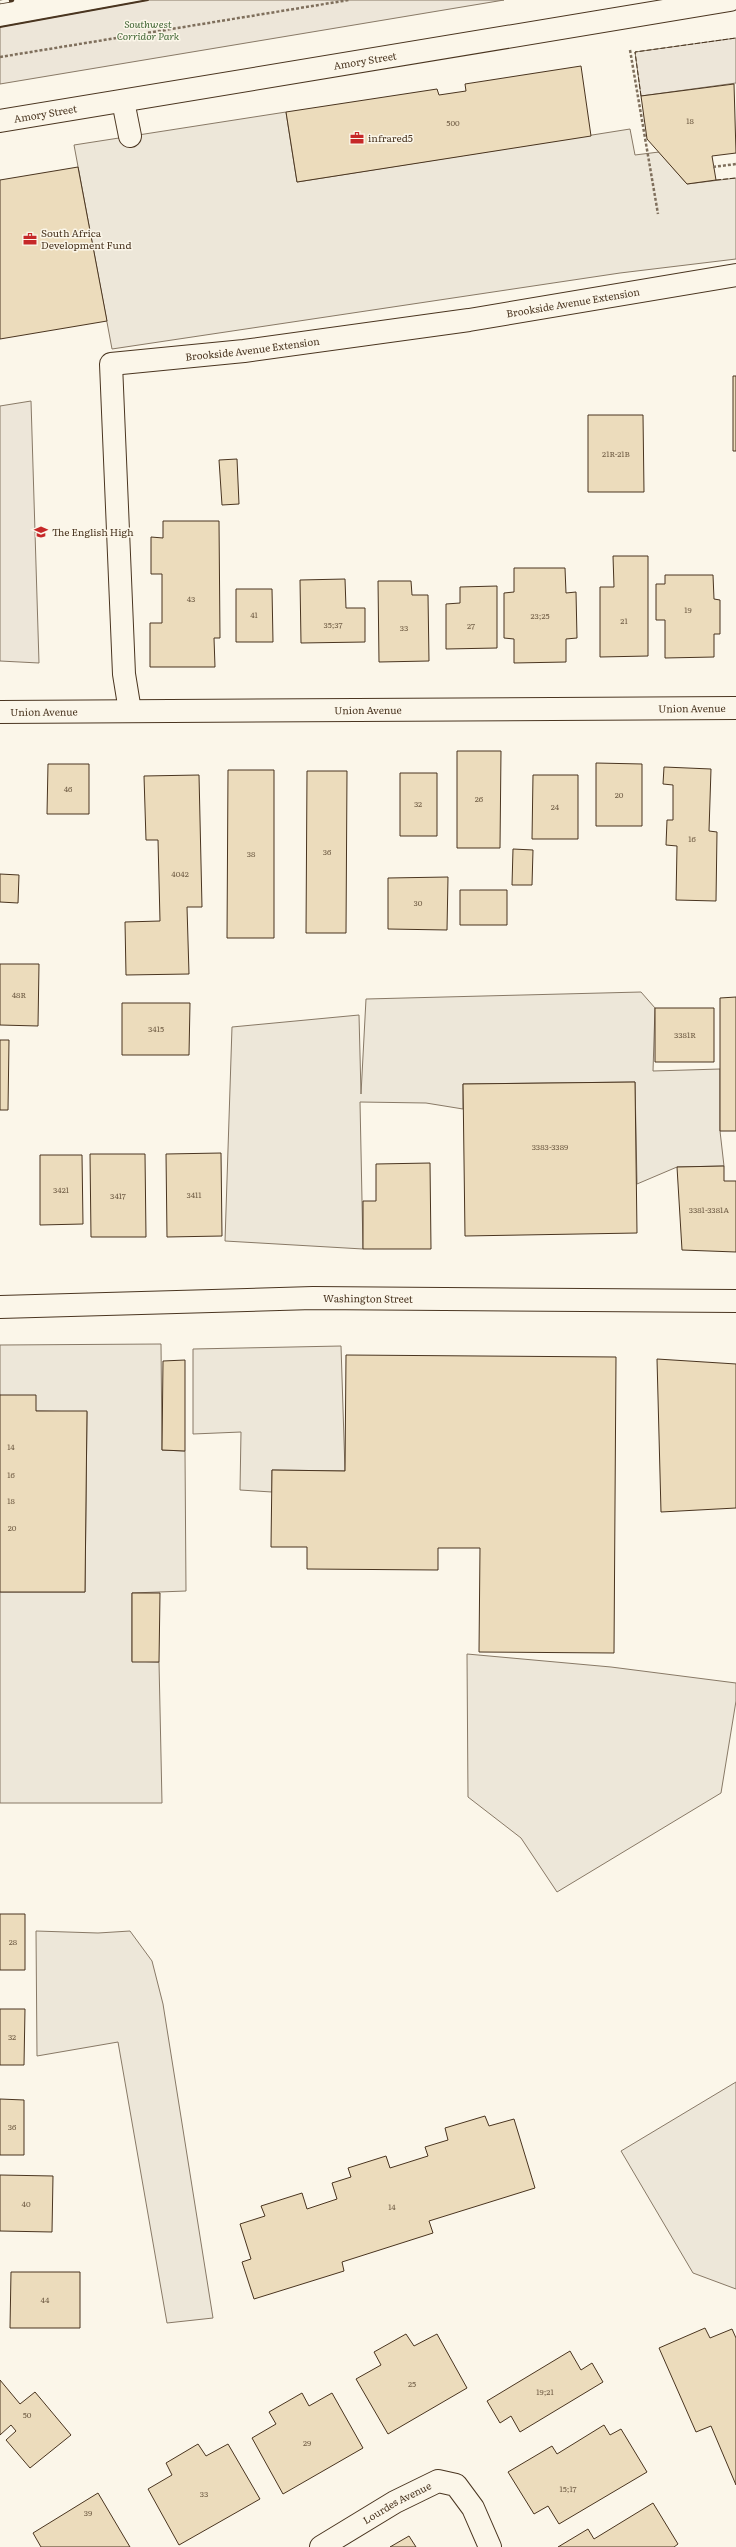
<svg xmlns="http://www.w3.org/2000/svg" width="736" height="2547" font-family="Literata,serif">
	<rect width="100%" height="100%" fill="#fbf6e9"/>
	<path fill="#ede6d9" stroke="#887966" d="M148,0H504L0,84V27Z
		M736,38V83L641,96L635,52Z
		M31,401L39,663L0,661V406Z"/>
	<path fill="#ede7d9" stroke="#887966" d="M286,112L297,182L630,129L635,155L659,152L687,184L736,178V259L620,273L112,349L74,145Z
		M641,992L655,1008L653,1071L720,1069V1131L724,1166L677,1167L637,1184L635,1082L463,1084V1109L426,1103L360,1102L363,1249L225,1241L232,1027L359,1015L361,1094L366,999Z
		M161,1344L162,1450L185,1451L186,1591L132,1593V1661L159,1662L162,1803H0V1592H85L87,1412L36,1411L0,1395V1345Z
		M341,1346L345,1471L272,1470V1492L240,1490L241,1432L193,1434V1349Z
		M467,1654L611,1667L736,1683V1701L721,1793L557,1892L521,1838L468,1797Z
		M36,1931L98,1933L130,1931L152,1961L163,2004L213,2318L167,2323L118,2042L37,2056Z
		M736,2082V2289L693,2273L621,2151Z"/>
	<path fill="#ecdcbc" stroke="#4a3520" d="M581,66L591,136L297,182L286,112L437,89L439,95L466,91L465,84Z
		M734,84L736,153L712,156L716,180L687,184L647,139L641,96Z
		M78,167L107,321L0,339V180Z
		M733,376H736V451H733Z
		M588,415H643L644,492H588Z
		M237,459L239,504L222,505L219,460Z
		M163,521H219L220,638H214L215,667H150V623H162V574H151V537L163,538Z
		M613,556H648V656L600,657V587H614Z
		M514,568H565L566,593L576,592L577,638L566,639V662L514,663V639L504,638V593L514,592Z
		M665,575H713L714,599L720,600V634H714V657L665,658V620H656V584H665Z
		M345,579L346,608H365V642L301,643L300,580Z
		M378,581H411L412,595H428L429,661L379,662Z
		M497,586V648L446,649V604L460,603V587Z
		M236,589H272L273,642H236Z
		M457,751H501L500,848H457Z
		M596,763L642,764V826H596Z
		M48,764H89V814H47Z
		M664,767L711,769L709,831L717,832L716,901L676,900L677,846L666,845L667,820H673V785L663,784Z
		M228,770H274V938H227Z
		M307,771H347L346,933H306Z
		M400,773H437V836H400Z
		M199,775L202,907H187L189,974L126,975L125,922L160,921L158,840H146L144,776Z
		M533,775H578V839H532Z
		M513,849L533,850L532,885H512Z
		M0,874L19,875L18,903L0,902Z
		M448,877L447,930L388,929V878Z
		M460,890H507V925H460Z
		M0,964H39L38,1026L0,1025Z
		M736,997V1131H720V998Z
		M122,1003H190L189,1055H122Z
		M655,1008H714V1062H655Z
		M0,1040H9L8,1110H0Z
		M635,1082L637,1233L465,1236L463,1084Z
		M221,1153L222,1236L167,1237L166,1154Z
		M90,1154H145L146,1237H91Z
		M40,1155H82L83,1224L40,1225Z
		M430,1163L431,1249H363V1201H376V1164Z
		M724,1166V1181H736V1252L682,1250L677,1167Z
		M346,1355L616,1357L614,1653L479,1652L480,1548H438V1570L307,1569V1547H271L272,1470L345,1471Z
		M657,1359L736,1364V1508L661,1512Z
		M185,1360V1451L162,1450L163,1361Z
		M0,1395H36V1411H87L85,1592H0Z
		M132,1593H160L159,1662H132Z
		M0,1914H25V1970H0Z
		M0,2009H25L24,2065H0Z
		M0,2099L24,2100V2155H0Z
		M485,2116L489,2126L514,2119L535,2188L429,2221L433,2233L342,2262L344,2271L254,2299L242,2262L251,2259L240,2224L265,2216L261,2206L302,2193L307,2209L337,2199L332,2183L351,2177L348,2168L386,2156L390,2168L428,2156L425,2147L448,2140L445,2128Z
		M0,2175L53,2176L52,2232L0,2231Z
		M11,2272H80V2328H10Z
		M705,2328L710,2338L732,2329L736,2338V2485L711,2426L696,2432L659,2348Z
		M406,2334L414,2346L437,2334L467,2388L388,2434L356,2379L381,2365L374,2352Z
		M570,2351L581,2370L592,2363L603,2382L520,2432L511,2416L500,2423L487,2401Z
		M0,2380L20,2404L35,2392L71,2435L30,2468L6,2440L16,2431L11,2425L0,2435Z
		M302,2393L309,2406L332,2393L363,2448L283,2494L252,2438L276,2424L269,2412Z
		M604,2425L610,2435L621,2429L647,2472L559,2524L548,2506L534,2514L508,2472L552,2446L557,2454Z
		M198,2444L206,2456L228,2444L260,2499L179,2545L148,2489L172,2475L166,2463Z
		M98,2493L130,2547H41L33,2533Z
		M653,2503L678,2544L674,2547H558L588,2529L594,2539Z
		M409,2536L416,2547H390Z"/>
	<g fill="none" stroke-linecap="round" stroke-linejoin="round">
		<g stroke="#4a3520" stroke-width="24">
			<g id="minor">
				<path d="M123,101L130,136"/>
				<path id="s1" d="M0,121L730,0"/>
				<path id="s2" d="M130,711L124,674L111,364L244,351L469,320L736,275"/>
				<path id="s3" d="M0,712L736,708"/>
				<path id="s4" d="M321,2547L395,2502L438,2481L456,2485L473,2508L490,2547"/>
			</g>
		</g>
		<g stroke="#4a3520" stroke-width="24">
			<g id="major">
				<path id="s5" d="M0,1307L313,1298L736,1301"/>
			</g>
		</g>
		<path stroke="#7f6f5c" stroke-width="2.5" stroke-dasharray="3 2" stroke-linecap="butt" d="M630,50L658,214
			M0,57L349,0
			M713,167L736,164"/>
		<use href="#minor" stroke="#fbf6e9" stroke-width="22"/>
		<use href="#major" stroke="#fbf6e9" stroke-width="22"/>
		<g stroke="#4a3520" stroke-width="4.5">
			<path id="rail" d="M0,2L12,0"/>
		</g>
		<use href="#rail" stroke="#fbf6e9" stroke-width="3" stroke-dasharray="9" stroke-linecap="butt"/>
		<path stroke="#4a3520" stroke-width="1" stroke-dasharray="5 2" stroke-linecap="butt" d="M641,96L635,52L736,38
			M716,180L736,178"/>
		<path stroke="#4a3520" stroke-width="2" d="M0,27L148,0"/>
	</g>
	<defs>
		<g id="office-bare" transform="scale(1.08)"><path d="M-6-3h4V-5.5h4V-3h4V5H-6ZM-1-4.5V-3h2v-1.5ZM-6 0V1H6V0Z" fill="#c62828" stroke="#fbf6e9" stroke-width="2.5" paint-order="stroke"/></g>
		<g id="school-bare" transform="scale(1.08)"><path d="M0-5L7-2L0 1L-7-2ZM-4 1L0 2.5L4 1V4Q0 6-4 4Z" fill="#c62828" stroke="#fbf6e9" stroke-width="2.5" paint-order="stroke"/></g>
	</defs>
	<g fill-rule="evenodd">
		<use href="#office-bare" x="357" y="138"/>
		<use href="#office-bare" x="30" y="239"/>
		<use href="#school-bare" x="41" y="532"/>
	</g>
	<g text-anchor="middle" stroke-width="3" stroke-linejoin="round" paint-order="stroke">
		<g font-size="8" fill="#725f47">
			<text x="690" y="124">18</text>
			<text x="453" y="126">500</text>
			<text x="616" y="457">21R-21B</text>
			<text x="191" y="602">43</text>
			<text x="688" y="613">19</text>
			<text x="254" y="618">41</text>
			<text x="540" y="619">23;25</text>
			<text x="624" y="624">21</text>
			<text x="333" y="628">35;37</text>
			<text x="471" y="629">27</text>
			<text x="404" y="631">33</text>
			<text x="68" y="792">46</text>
			<text x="619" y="798">20</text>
			<text x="479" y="802">26</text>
			<text x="418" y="807">32</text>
			<text x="555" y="810">24</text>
			<text x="692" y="842">16</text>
			<text x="327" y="855">36</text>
			<text x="251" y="857">38</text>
			<text x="180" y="877">4042</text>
			<text x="418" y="906">30</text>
			<text x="19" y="998">48R</text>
			<text x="156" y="1032">3415</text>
			<text x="685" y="1038">3381R</text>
			<text x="550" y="1150">3383-3389</text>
			<text x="61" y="1193">3421</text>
			<text x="194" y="1198">3411</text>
			<text x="118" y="1199">3417</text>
			<text x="709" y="1213">3381-3381A</text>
			<text x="11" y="1450">14</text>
			<text x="11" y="1478">16</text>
			<text x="11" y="1504">18</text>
			<text x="12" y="1531">20</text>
			<text x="13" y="1945">28</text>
			<text x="12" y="2040">32</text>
			<text x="12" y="2130">36</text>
			<text x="26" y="2207">40</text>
			<text x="392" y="2210">14</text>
			<text x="45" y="2303">44</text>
			<text x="412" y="2387">25</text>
			<text x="545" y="2395">19;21</text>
			<text x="27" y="2418">50</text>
			<text x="307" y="2446">29</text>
			<text x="568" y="2492">15;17</text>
			<text x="204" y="2497">33</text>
			<text x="88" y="2516">39</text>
		</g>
		<g font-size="10" font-style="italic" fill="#436837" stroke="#fbf6e9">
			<text x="148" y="28">Southwest<tspan x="148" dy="12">Corridor Park</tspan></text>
		</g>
		<g font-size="10" fill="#4a3520" stroke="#fbf6e9">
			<text dy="4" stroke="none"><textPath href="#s1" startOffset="370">Amory Street</textPath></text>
			<text dy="4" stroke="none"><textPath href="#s1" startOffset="46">Amory Street</textPath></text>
			<text dy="4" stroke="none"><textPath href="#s2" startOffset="814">Brookside Avenue Extension</textPath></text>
			<text dy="4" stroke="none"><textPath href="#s2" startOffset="490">Brookside Avenue Extension</textPath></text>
			<text dy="4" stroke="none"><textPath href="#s3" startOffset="692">Union Avenue</textPath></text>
			<text dy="4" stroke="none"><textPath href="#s3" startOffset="368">Union Avenue</textPath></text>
			<text dy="4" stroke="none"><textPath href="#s3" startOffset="44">Union Avenue</textPath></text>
			<text dy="4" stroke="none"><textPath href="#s5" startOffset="368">Washington Street</textPath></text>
			<text dy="4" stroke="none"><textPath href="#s4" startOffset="88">Lourdes Avenue</textPath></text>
		</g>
		<g font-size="10" fill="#4a3520" stroke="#fbf6e9" text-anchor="start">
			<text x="368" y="142">infrared5</text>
			<text x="41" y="237">South Africa<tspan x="41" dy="12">Development Fund</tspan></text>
			<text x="52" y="536">The English High</text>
		</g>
	</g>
</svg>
